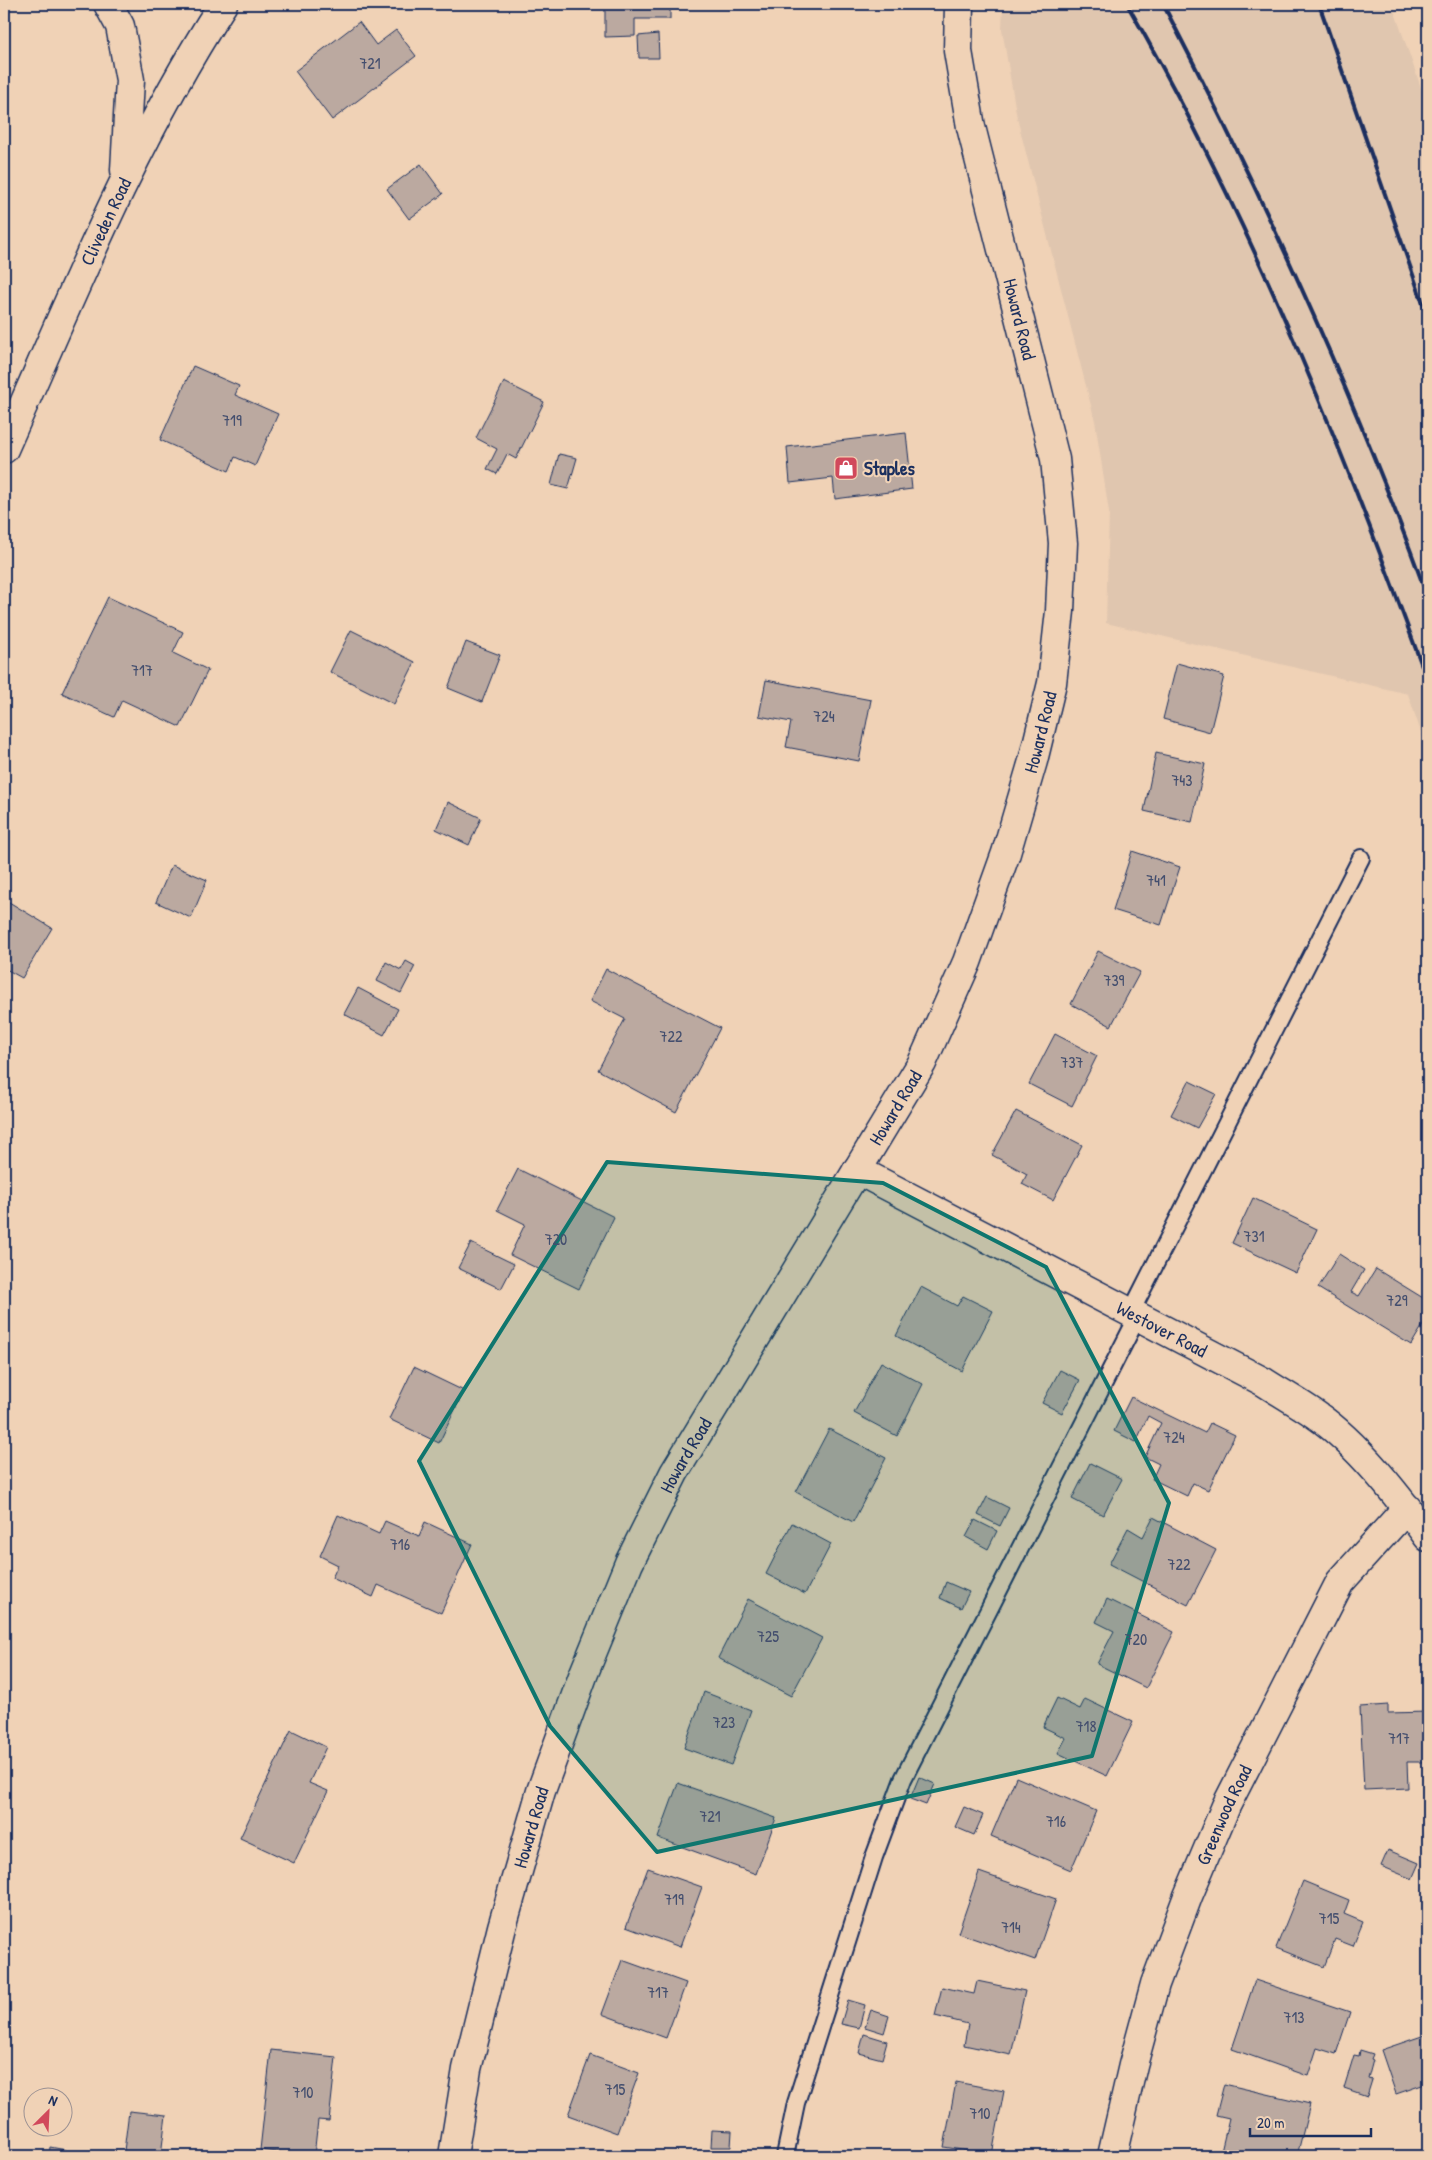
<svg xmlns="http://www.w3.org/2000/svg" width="1432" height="2160" font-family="'Patrick Hand',sans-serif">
	<rect width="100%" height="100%" fill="#f0d2b6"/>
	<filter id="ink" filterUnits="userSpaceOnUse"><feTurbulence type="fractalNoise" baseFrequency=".02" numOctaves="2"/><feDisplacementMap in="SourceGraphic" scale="10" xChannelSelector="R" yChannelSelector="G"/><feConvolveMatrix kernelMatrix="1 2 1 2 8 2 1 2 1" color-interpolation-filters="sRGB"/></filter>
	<g filter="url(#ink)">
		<path fill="#e0c6af" d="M1003,4H1392L1428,108V753L1408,694L1106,623L1109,512L1095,421L1017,118L1002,29Z"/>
		<path fill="#bba9a0" stroke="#1b2f5e" d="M605,4H670V19H635V36L605,37Z
			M359,22L376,45L396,30L416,56L332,120L295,71Z
			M658,34L659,58H639L638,36Z
			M421,164L443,194L409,219L387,189Z
			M193,366L239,386L235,395L278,414L255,466L235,457L229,471L160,440Z
			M504,382L544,402L516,459L507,454L497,474L487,469L497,449L476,438Z
			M906,433L912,489L835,499L833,478L790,483L787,447Z
			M559,454L577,458L568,489L551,485Z
			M108,597L183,632L173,653L208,670L180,727L122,700L114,717L62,693Z
			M351,630L415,662L394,704L330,672Z
			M466,642L500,655L482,702L448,688Z
			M1177,663L1224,676L1210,732L1163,719Z
			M766,680L871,700L859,761L786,747L791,722L759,716Z
			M1156,753L1205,764L1192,822L1144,811Z
			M448,802L481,818L469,845L436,829Z
			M1132,851L1180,867L1161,925L1113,910Z
			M172,865L207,880L191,918L156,902Z
			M4,899L52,928L22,978L4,968Z
			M1098,951L1140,972L1111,1026L1071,1004Z
			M406,961L415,966L401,993L377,981L386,962L401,970Z
			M606,969L720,1028L676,1112L598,1070L625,1019L590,1001Z
			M358,988L398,1009L384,1035L344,1014Z
			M1055,1034L1097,1056L1072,1106L1029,1084Z
			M1189,1081L1216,1094L1197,1128L1171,1115Z
			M1016,1111L1082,1145L1053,1200L1022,1184L1027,1174L992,1155Z
			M518,1169L614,1217L579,1289L510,1255L525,1224L497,1210Z
			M1253,1198L1317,1229L1296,1273L1232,1243Z
			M471,1243L514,1264L501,1289L458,1268Z
			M1339,1254L1364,1270L1351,1292L1359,1296L1376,1269L1428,1301V1317L1411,1345L1318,1288Z
			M921,1287L957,1306L963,1296L993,1311L962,1371L896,1336Z
			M881,1362L923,1384L897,1436L854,1413Z
			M414,1367L464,1391L439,1443L389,1419Z
			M1060,1370L1080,1380L1062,1413L1042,1403Z
			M1131,1397L1205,1433L1210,1423L1235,1435L1208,1490L1193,1483L1187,1496L1152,1479L1159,1464L1145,1457L1161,1423L1148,1416L1136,1442L1114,1431Z
			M829,1429L886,1458L853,1522L796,1492Z
			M1090,1463L1122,1479L1103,1515L1072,1499Z
			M987,1497L1009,1508L1000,1526L978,1515Z
			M338,1515L379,1534L385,1521L419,1536L425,1522L472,1544L441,1613L378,1585L373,1597L332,1578L338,1565L320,1556Z
			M1153,1517L1216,1550L1188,1605L1109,1564L1128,1528L1143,1537Z
			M975,1520L997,1531L988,1549L966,1537Z
			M792,1523L831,1544L805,1594L766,1574Z
			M946,1582L969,1592L961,1608L940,1598Z
			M748,1599L822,1638L791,1696L718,1658Z
			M1107,1599L1174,1632L1146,1688L1097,1664L1114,1631L1096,1622Z
			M704,1692L751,1710L731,1765L684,1748Z
			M1057,1698L1080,1709L1085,1699L1133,1722L1107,1776L1058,1753L1066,1738L1043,1727Z
			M1388,1705V1713L1428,1712V1762H1407L1408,1788L1364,1790L1360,1707Z
			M291,1730L326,1747L309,1783L328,1791L294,1863L240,1838Z
			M919,1777L935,1784L926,1805L910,1799Z
			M1016,1777L1096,1811L1071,1870L991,1836Z
			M678,1783L776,1818L756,1874L658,1838Z
			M964,1807L983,1815L974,1835L955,1827Z
			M1388,1850L1419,1863L1412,1879L1381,1866Z
			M648,1868L702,1887L680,1947L626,1927Z
			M979,1872L1056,1899L1035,1960L958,1933Z
			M1303,1881L1349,1900L1344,1914L1363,1922L1353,1946L1335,1939L1324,1967L1276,1948Z
			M622,1960L686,1983L666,2038L602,2014Z
			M1255,1980L1350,2012L1336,2054L1317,2048L1308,2076L1232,2049Z
			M977,1981L1025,1991L1011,2055L964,2045L968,2024L935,2016L942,1987L974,1994Z
			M848,2000L865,2005L859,2028L841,2024Z
			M871,2010L889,2016L884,2033L865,2027Z
			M864,2034L887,2041L882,2059L859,2053Z
			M1425,2035L1428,2044V2083L1396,2094L1381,2050Z
			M271,2050L336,2057L329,2121L318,2120L314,2156L260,2150Z
			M1360,2050L1373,2054L1371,2059L1373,2060L1368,2079L1372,2080L1367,2096L1344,2088L1354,2055L1359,2056Z
			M590,2055L639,2073L617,2133L568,2115Z
			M956,2082L1004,2091L992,2155L944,2147Z
			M1224,2084L1310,2104L1297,2156H1220L1229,2118L1216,2115Z
			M129,2111L166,2115L161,2155L124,2151Z
			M712,2130L732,2131L731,2147H711Z
			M50,2147L66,2150L65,2156H49Z
			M98,2151L112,2155L111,2156H97Z"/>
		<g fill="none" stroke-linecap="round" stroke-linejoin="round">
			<g stroke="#1b2f5e" stroke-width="20">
				<path id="lane" d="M1131,1312L1361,858
					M785,2156L796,2103L874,1857L903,1779L1138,1316"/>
			</g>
			<g stroke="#1b2f5e" stroke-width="31">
				<g id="street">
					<path d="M108,4L120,26L130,80L125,170"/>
					<path id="s1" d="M4,449C71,298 133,143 223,4"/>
					<path id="s2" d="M857,1170L1264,1382C1281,1393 1299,1403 1316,1415C1358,1444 1398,1496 1428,1537"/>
					<path id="s3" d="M453,2156L467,2069L502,1927L541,1791L584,1673L629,1563L674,1473L922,1063L967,962L1006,853L1033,761L1052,683L1060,611L1063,543L1055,459L971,127L958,51L959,4"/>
					<path id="s4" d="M1112,2156L1133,2065L1155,1984L1188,1896L1226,1806L1340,1582L1407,1508"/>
				</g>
			</g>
			<use href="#lane" stroke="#f0d2b6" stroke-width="16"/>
			<use href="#street" stroke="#f0d2b6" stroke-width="28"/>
			<path stroke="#1b2f5e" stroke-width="4" d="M1127,4C1251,219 1343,449 1428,682
				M1163,4C1263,196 1354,394 1428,598
				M1319,4L1428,318"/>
		</g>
	</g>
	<path fill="#0f766e" fill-opacity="0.2" stroke="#0f766e" stroke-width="4" stroke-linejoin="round" d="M607,1162L883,1183L1046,1267L1169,1503L1092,1756L657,1852L550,1726L419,1461Z"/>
	<defs>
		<g id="shop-square" transform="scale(1.25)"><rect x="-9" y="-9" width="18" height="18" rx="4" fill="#d1495b" stroke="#f0d2b6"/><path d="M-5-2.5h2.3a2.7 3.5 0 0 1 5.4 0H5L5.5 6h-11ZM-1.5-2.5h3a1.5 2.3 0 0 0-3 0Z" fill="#fff"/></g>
	</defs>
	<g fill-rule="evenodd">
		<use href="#shop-square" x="846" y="468"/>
	</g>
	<g text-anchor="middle" stroke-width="4" stroke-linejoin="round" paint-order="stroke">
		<g font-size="16" fill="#434e6e">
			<text x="370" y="69">721</text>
			<text x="232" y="426">719</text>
			<text x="142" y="676">717</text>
			<text x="824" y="722">724</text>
			<text x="1182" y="786">743</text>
			<text x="1156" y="886">741</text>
			<text x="1114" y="986">739</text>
			<text x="671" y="1042">722</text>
			<text x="1072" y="1068">737</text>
			<text x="1254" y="1242">731</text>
			<text x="556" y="1245">720</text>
			<text x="1397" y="1306">729</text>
			<text x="1174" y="1443">724</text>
			<text x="400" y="1550">716</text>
			<text x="1179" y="1570">722</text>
			<text x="768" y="1642">725</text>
			<text x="1136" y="1645">720</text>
			<text x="724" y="1728">723</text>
			<text x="1086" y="1732">718</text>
			<text x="1399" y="1744">717</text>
			<text x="710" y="1822">721</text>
			<text x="1056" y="1827">716</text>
			<text x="674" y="1905">719</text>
			<text x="1329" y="1924">715</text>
			<text x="1011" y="1933">714</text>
			<text x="658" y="1998">717</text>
			<text x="1294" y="2023">713</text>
			<text x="615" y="2095">715</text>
			<text x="303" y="2098">710</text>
			<text x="980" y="2119">710</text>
		</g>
		<g font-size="19" fill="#1b2f5e" stroke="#f0d2b6">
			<text dy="7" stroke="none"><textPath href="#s1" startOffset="249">Cliveden Road</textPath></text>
			<text transform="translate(1020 319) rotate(76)" y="7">Howard Road</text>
			<text dy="7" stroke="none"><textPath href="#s3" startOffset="1552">Howard Road</textPath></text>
			<text dy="7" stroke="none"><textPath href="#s3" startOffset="1148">Howard Road</textPath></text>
			<text dy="7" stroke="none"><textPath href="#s2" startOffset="344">Westover Road</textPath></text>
			<text dy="7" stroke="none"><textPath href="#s3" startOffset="742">Howard Road</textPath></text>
			<text dy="7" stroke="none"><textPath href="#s4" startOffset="360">Greenwood Road</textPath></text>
			<text dy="7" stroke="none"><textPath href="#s3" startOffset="338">Howard Road</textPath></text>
		</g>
		<g font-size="19" font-weight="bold" fill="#1b2f5e" stroke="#f0d2b6" text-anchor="start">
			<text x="864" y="475">Staples</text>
		</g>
	</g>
	<rect width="1432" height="2160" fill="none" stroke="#f0d2b6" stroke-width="20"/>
	<rect x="10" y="10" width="1412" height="2140" fill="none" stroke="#1b2f5e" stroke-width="2" filter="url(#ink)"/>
	<g transform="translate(48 2112) rotate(24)"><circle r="24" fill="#f0d2b6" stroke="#9b9193"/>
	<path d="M0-4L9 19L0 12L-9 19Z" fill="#d1495b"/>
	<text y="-8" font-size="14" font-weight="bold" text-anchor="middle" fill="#1b2f5e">N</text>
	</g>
	<path d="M1250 2128v8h121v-8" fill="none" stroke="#1b2f5e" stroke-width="2.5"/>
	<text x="1257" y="2128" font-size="15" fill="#1b2f5e" stroke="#f0d2b6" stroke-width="4" paint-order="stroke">20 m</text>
</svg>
